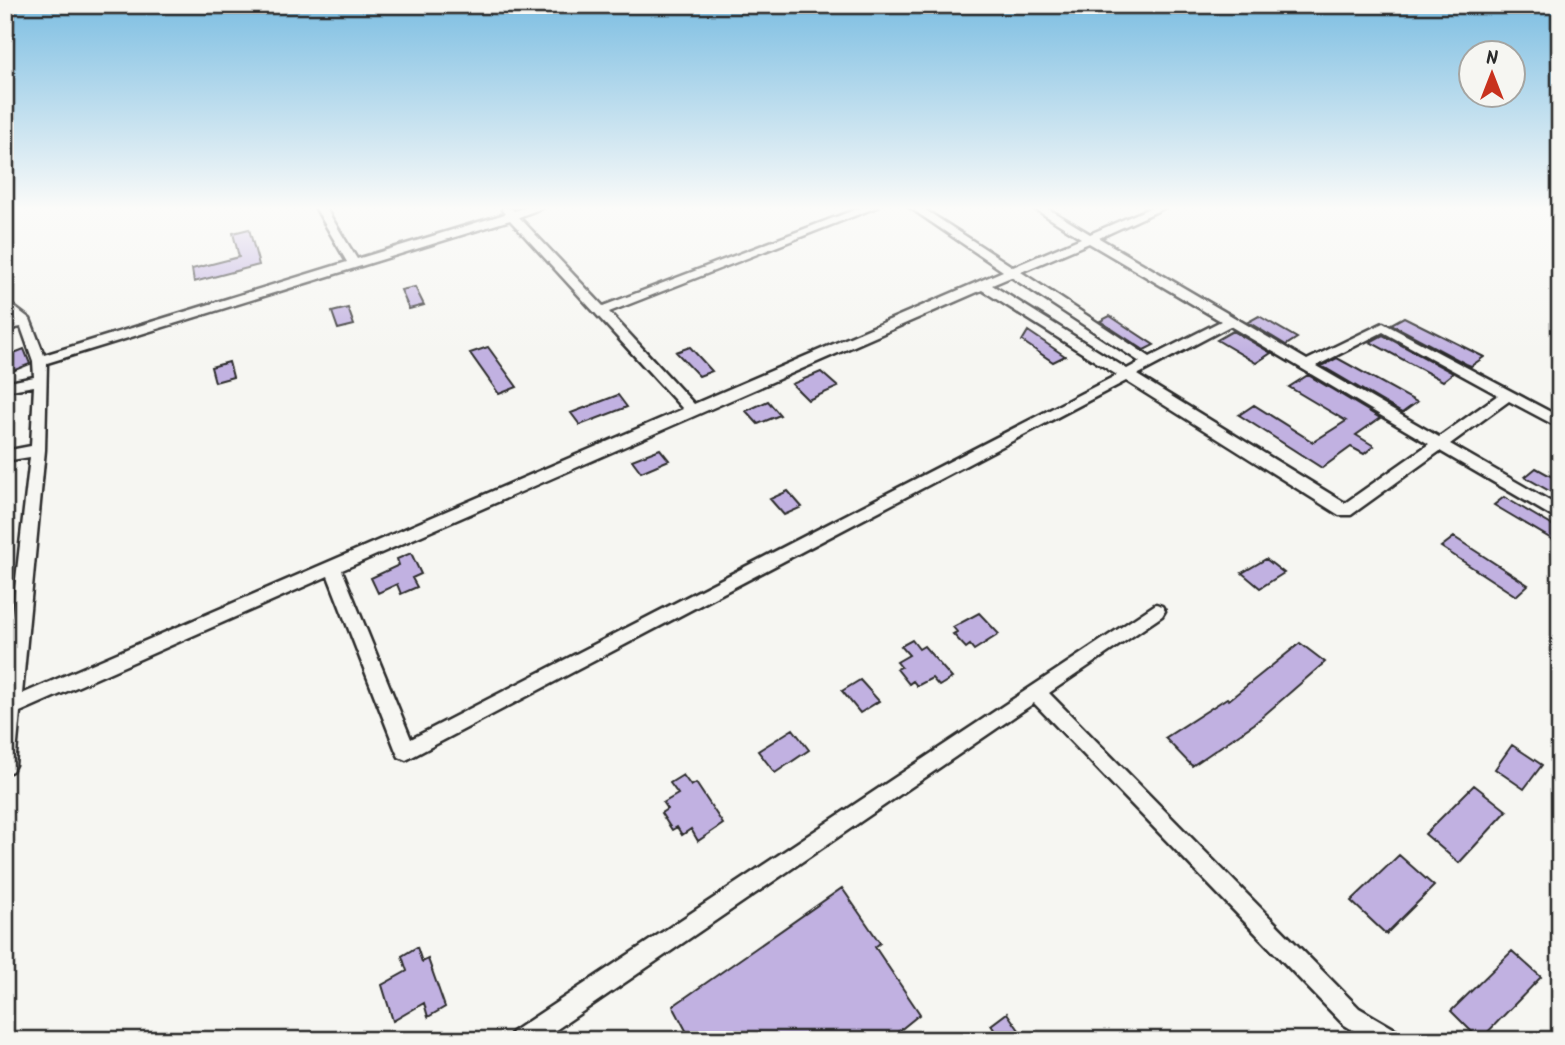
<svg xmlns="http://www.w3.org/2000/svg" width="1565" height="1045" font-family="Kalam,sans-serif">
	<rect width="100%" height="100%" fill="#f6f6f2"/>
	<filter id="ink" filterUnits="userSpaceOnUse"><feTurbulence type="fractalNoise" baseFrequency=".0143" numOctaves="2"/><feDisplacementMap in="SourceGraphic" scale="14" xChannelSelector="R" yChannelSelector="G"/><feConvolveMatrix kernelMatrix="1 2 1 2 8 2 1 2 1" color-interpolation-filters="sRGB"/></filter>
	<g filter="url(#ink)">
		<path fill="#c1b1e1" stroke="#2b2b2b" stroke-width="2" d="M249,229L259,265L194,282L192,269L239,257L233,233Z
			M415,287L424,305L409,309L401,290Z
			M348,308L354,325L338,329L332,312Z
			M1110,316L1154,345L1144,350L1100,321Z
			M1259,316L1297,338L1286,345L1248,322Z
			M1404,317L1484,357L1471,366L1466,364L1391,324Z
			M1028,331L1065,356L1053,362L1022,341Z
			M1233,331L1271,353L1256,363L1217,340Z
			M1383,335L1453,373L1443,381L1370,342Z
			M11,336L14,353L24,349L30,364L5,374V337Z
			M488,347L517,387L499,394L470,353Z
			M690,347L712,371L699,376L676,352Z
			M1337,358L1417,402L1402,413L1322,366Z
			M229,362L233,377L215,382L211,367Z
			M821,372L838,387L808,400L792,384Z
			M1308,375L1380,418L1356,435L1374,446L1364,454L1351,447L1322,468L1239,415L1254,405L1313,442L1346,421L1289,387Z
			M618,395L627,407L580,425L571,413Z
			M768,401L780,415L758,424L746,411Z
			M660,449L669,460L641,472L632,460Z
			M1536,468L1560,481V497L1525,477Z
			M788,491L802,507L784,515L770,499Z
			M1504,497L1560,530V544L1494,505Z
			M1454,537L1528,585L1516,596L1441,547Z
			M411,553L421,574L412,578L417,587L401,594L397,584L378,593L371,578L399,565L397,559Z
			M1266,559L1284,573L1260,588L1242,573Z
			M979,613L999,634L974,650L970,645L966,648L953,634L957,632L953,627Z
			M912,640L919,649L924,646L952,678L939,686L932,678L917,686L913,681L909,684L897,669L901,667L897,662L909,655L901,646Z
			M1300,643L1325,662L1254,724L1192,766L1165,738L1227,698L1229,700Z
			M860,680L879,701L860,713L842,691Z
			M793,729L809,750L775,773L758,751Z
			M1512,745L1542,765L1524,789L1495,769Z
			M683,775L691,786L696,783L723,824L698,841L691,829L682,835L677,827L672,830L661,813L667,809L663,803L678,794L670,783Z
			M1474,785L1507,811L1459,863L1425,834Z
			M1399,855L1434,886L1386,934L1351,901Z
			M842,888L880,943L875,947L920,1014L888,1040H691L673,1006Z
			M417,947L422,962L428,959L445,1007L428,1017L424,1003L393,1021L382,985L407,971L402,956Z
			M1512,951L1541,977L1480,1040L1451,1011Z
			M1007,1013L1026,1040H1001L991,1025Z"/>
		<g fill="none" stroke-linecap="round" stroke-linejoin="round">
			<g stroke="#2b2b2b" stroke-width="5">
				<path id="minor" d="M315,207H325L357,259L505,214L502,210L503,208H511L514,211L528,207H544L519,217L603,306L862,207H877L609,312L694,404L1003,271L909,207H921L1013,267L1081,238L1032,207H1045L1090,234L1152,207H1166L1099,238L1307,360L1383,323L1560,417V428L1509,401L1450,444L1560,507V521L1440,451L1351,515H1339L1126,381L406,760L399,757L396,751L328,576L20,712L15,765L12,771L5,774V676L30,457L5,461V451L31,446L34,386L5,391V383L34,377L33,361L21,327L5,330V322L16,320L5,311V300L30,319L44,355L347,262ZM510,220L683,409L22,694L45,450L47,363ZM1089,243L1221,321L1150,357L1021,272ZM1011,277L1140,362L1127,369L992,285ZM982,290L1117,375L411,739L342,570ZM1230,326L1429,444L1345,503L1137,375ZM1383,332L1498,395L1439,437L1316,366Z
					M1156,604L1162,606L1165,611L1162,616L1049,693L1359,1008L1400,1032L1404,1040H1369L1343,1024L1034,703L541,1040H508L512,1032Z"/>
			</g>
			<use href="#minor" fill="#f6f6f2" fill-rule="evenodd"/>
		</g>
	</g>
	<linearGradient id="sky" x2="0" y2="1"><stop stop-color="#7dbee2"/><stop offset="0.59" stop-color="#fbfbf9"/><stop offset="1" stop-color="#fbfbf9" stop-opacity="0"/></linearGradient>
	<rect width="1565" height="353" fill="url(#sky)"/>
	<rect width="1565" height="1045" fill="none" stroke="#f6f6f2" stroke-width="28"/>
	<rect x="14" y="14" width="1537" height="1017" fill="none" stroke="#2b2b2b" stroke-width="2.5" filter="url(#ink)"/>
	<g transform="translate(1492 74)"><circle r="33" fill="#f6f6f2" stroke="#a5a5a2" stroke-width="2"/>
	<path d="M0-5L12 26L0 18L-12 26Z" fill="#c8321e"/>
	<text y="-10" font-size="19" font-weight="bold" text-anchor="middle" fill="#2b2b2b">N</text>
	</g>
</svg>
